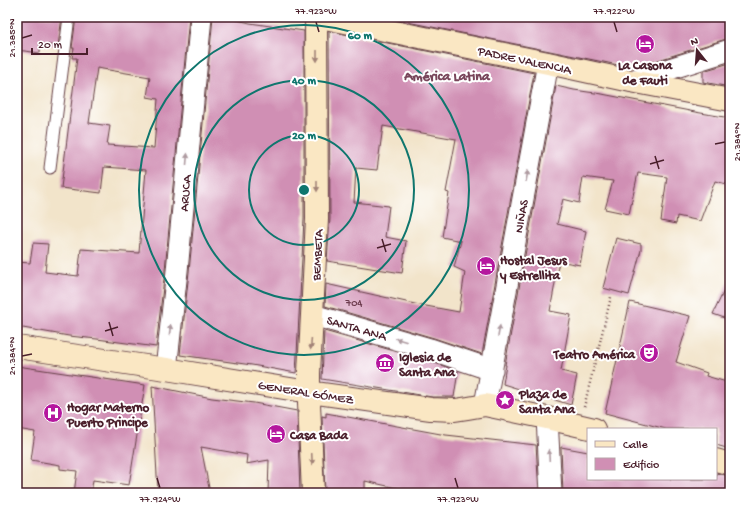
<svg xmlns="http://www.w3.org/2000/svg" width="747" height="510" font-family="'Gochi Hand',sans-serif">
	<rect width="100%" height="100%" fill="#fff"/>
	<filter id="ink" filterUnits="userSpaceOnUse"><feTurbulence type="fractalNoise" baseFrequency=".025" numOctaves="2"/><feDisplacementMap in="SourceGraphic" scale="8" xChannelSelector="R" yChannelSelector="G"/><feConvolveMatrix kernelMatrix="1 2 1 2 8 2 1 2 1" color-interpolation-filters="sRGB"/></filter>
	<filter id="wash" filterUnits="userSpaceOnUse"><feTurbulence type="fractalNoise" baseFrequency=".012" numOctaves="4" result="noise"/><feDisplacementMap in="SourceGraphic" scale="16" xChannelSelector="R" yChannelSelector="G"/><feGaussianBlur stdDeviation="0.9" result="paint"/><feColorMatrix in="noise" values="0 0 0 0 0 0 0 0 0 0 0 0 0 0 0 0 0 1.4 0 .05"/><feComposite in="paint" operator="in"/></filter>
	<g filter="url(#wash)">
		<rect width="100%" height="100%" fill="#f2e4ca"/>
		<g id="blocks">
			<path fill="#d08fb4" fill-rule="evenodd" d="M17,17H62L58,46L40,44V53L17,50Z
				M76,17H189L165,270L156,347L97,339L69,336L17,327V262L30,263L33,243L48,244L45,272L78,276L81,249L139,253L146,170L104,167L101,193L61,188L77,58H72L74,48H72ZM97,68L150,77L147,97L158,99L154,148L107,145L110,126L89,123Z
				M213,17H223L250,23L304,31V219L296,373L252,365L180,355L189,272Z
				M383,17H730V38L726,39L639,66L628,67Z
				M329,31L534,73L482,354L434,338L325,306L326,284L415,304L459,312L465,272L454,267L461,241L442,237L449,193L446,192L456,139L383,126L377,170L356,168L354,202L389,206L385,237L406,241L402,273L327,261L330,219Z
				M730,63V87L703,82V71Z
				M556,86L574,90L602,94L695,112L730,118V185L715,181L700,221L677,216L676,224L661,221L667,177L638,173L629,214L605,209L613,181L583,177L579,203L563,199L557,224L586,231L580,265L559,261L550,311L571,315L561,371L577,375L571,405L503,384L506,365H505Z
				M616,238L641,244V250L629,295L603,288Z
				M730,278V320L713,314Z
				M630,302L690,316L676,362L707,373L706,376L730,383V449L716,445V429H666L605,413Z
				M324,331L426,360L458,371L454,397H432L402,392L322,379Z
				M17,366L145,385L129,485L93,480L91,493H74L77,471L60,469V465L31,460L35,432L17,429V409L19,393H17Z
				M152,386L212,398L254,403L297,411L300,493H268L269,460L246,464L247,455L201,447L210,493H158Z
				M326,413L446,435L536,445L539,493H410V491L365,481V493H325L322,416L326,417Z
				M561,447L588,452V479H716V473L730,476V493H563L561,448Z"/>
		</g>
	</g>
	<g filter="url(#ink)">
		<use href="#blocks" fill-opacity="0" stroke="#633d43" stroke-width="1"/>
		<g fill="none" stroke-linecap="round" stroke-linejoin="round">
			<g stroke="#633d43" stroke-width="13">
				<path id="lane" d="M50,168L69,17"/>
			</g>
			<g stroke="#633d43" stroke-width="23">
				<path id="street" d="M631,81L730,50
					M313,315L430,349L492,370
					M166,369L177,271L201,17
					M485,405L548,63
					M547,418L551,493"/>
			</g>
			<g stroke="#633d43" stroke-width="24">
				<path id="secondary" d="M320,17L548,63L631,81L730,100
					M17,347L166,369L309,392L431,409L455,410L468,408L485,405L547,418L594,429
					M716,460L730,464
					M313,493L309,403V373L317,219L316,17"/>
			</g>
			<path stroke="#633d43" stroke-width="2.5" stroke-dasharray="1 3" stroke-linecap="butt" d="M584,407L611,297"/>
			<use href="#lane" stroke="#fff" stroke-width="11"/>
			<use href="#street" stroke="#fff" stroke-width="21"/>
			<use href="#secondary" stroke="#fae7c3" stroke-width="22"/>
		</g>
		<defs><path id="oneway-solid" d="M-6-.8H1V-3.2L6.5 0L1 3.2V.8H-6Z"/></defs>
		<g fill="#a28377">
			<use href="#oneway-solid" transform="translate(317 56) rotate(90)"/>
			<use href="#oneway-solid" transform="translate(317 186) rotate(90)"/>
			<use href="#oneway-solid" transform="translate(311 344) rotate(94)"/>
			<use href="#oneway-solid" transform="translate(312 459) rotate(87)"/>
		</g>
		<g fill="#ae9aa0">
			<use href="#oneway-solid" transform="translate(187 159) rotate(-85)"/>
			<use href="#oneway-solid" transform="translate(527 176) rotate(-80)"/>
			<use href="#oneway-solid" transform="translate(170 330) rotate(-84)"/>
			<use href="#oneway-solid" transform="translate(499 331) rotate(-80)"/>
			<use href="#oneway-solid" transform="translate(401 340) rotate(-164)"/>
			<use href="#oneway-solid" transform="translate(549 455) rotate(-93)"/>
		</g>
	</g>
	<path fill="none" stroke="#4a1f2b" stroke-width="1.5" d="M316,22L319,32M614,22L617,32M22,38L32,35M715,144L725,142M655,156L659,169M650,164L664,160M382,239L386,252M377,248L391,244M109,322L113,336M105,331L118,327M22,356L32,354M157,478L160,488M455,478L458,488"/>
	<g fill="none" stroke="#0f766e" stroke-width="2">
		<circle cx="304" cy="190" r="55"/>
		<circle cx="304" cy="190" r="110"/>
		<circle cx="304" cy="190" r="165"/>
	</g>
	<defs>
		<g id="hotel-disc" transform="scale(1)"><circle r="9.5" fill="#b5179e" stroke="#fff"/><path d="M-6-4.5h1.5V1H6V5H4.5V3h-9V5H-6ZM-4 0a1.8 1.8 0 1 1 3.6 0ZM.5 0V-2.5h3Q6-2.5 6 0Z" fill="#fff"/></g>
		<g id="theatre-disc" transform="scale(1)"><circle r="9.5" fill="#b5179e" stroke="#fff"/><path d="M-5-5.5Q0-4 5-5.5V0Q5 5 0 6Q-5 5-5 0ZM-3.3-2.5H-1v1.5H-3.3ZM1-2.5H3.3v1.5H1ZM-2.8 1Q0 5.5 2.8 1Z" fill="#fff"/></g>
		<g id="museum-disc" transform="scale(1)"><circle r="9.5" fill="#b5179e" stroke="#fff"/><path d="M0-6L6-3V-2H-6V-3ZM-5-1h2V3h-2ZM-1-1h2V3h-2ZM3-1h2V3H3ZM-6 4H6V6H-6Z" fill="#fff"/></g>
		<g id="sight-disc" transform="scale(1)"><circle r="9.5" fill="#b5179e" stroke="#fff"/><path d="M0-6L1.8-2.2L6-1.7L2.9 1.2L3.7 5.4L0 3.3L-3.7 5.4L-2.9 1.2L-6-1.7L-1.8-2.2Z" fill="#fff"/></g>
		<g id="hospital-disc" transform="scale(1)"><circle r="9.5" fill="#b5179e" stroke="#fff"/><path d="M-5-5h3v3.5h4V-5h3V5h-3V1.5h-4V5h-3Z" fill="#fff"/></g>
	</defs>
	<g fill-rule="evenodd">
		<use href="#hotel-disc" x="645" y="44"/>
		<use href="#hotel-disc" x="486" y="266"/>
		<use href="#theatre-disc" x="649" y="353"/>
		<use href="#museum-disc" x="385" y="363"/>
		<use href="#sight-disc" x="505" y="400"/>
		<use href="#hospital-disc" x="53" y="413"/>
		<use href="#hotel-disc" x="276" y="434"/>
	</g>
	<g text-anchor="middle" stroke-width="4" stroke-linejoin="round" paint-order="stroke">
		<g font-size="11" fill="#6c3b4d">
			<text x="354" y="306">704</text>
		</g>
		<g font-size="13" fill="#4a1f2b" stroke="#fff">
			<text transform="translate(525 59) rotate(12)" y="5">PADRE VALENCIA</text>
			<text transform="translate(184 193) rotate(-85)" y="5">ARUCA</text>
			<text transform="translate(520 216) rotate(-80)" y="5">NIÑAS</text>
			<text transform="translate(316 255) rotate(-87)" y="5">BEMBETA</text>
			<text transform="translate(357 327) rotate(16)" y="5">SANTA ANA</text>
			<text transform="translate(306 391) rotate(9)" y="5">GENERAL GÓMEZ</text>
		</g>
		<g font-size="13" font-weight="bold" fill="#4a1f2b" stroke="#fff" text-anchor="start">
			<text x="645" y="69" text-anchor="middle">La Casona<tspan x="645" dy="15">de Fauti</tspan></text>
			<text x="500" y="264">Hostal Jesus<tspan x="500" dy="15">y Estrellita</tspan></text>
			<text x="635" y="358" text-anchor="end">Teatro América</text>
			<text x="399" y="361">Iglesia de<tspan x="399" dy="15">Santa Ana</tspan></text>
			<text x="519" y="398">Plaza de<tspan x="519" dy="15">Santa Ana</tspan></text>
			<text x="67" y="411">Hogar Materno<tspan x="67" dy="15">Puerto Principe</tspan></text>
			<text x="290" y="439">Casa Bada</text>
		</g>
		<g font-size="14" font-weight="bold" fill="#79465b" stroke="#fff">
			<text x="447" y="80">América Latina</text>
		</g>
	</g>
	<circle cx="304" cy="190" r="6" fill="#0f766e" stroke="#fff" stroke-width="2"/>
	<g font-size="12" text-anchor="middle" font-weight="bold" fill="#0f766e" stroke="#fff" stroke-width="4" stroke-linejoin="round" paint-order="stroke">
		<text x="360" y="39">60 m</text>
		<text x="304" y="84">40 m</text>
		<text x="304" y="139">20 m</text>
	</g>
	<rect width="747" height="510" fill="none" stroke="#fff" stroke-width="44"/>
	<rect x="587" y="428" width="130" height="52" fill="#ffffff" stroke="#b7a5aa"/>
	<rect x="595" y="441" width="20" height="6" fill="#fae7c3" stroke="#b7a5aa"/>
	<text x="623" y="448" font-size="12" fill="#4a1f2b">Calle</text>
	<rect x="595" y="458" width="20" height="12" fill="#d08fb4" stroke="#b7a5aa"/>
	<text x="623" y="468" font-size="12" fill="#4a1f2b">Edificio</text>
	<g transform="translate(697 50) rotate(343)" stroke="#ffffff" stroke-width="3" paint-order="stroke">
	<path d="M0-3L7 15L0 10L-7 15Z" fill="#4a1f2b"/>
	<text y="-6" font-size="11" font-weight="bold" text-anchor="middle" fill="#4a1f2b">N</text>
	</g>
	<path d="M32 48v6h55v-6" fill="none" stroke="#4a1f2b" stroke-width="2"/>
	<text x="38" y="48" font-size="12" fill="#4a1f2b" stroke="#ffffff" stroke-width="3" paint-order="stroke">20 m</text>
	<rect x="22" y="22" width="703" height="466" fill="none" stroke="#4a1f2b" stroke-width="1.5"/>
	<g font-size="10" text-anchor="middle" fill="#4a1f2b">
		<text x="316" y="14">77.923°W</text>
		<text x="614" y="14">77.922°W</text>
		<text transform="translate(11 38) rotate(-90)" y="4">21.385°N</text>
		<text transform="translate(736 142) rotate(-90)" y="4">21.384°N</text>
		<text transform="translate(11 356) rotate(-90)" y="4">21.384°N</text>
		<text x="160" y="502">77.924°W</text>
		<text x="458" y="502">77.923°W</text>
	</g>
</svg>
